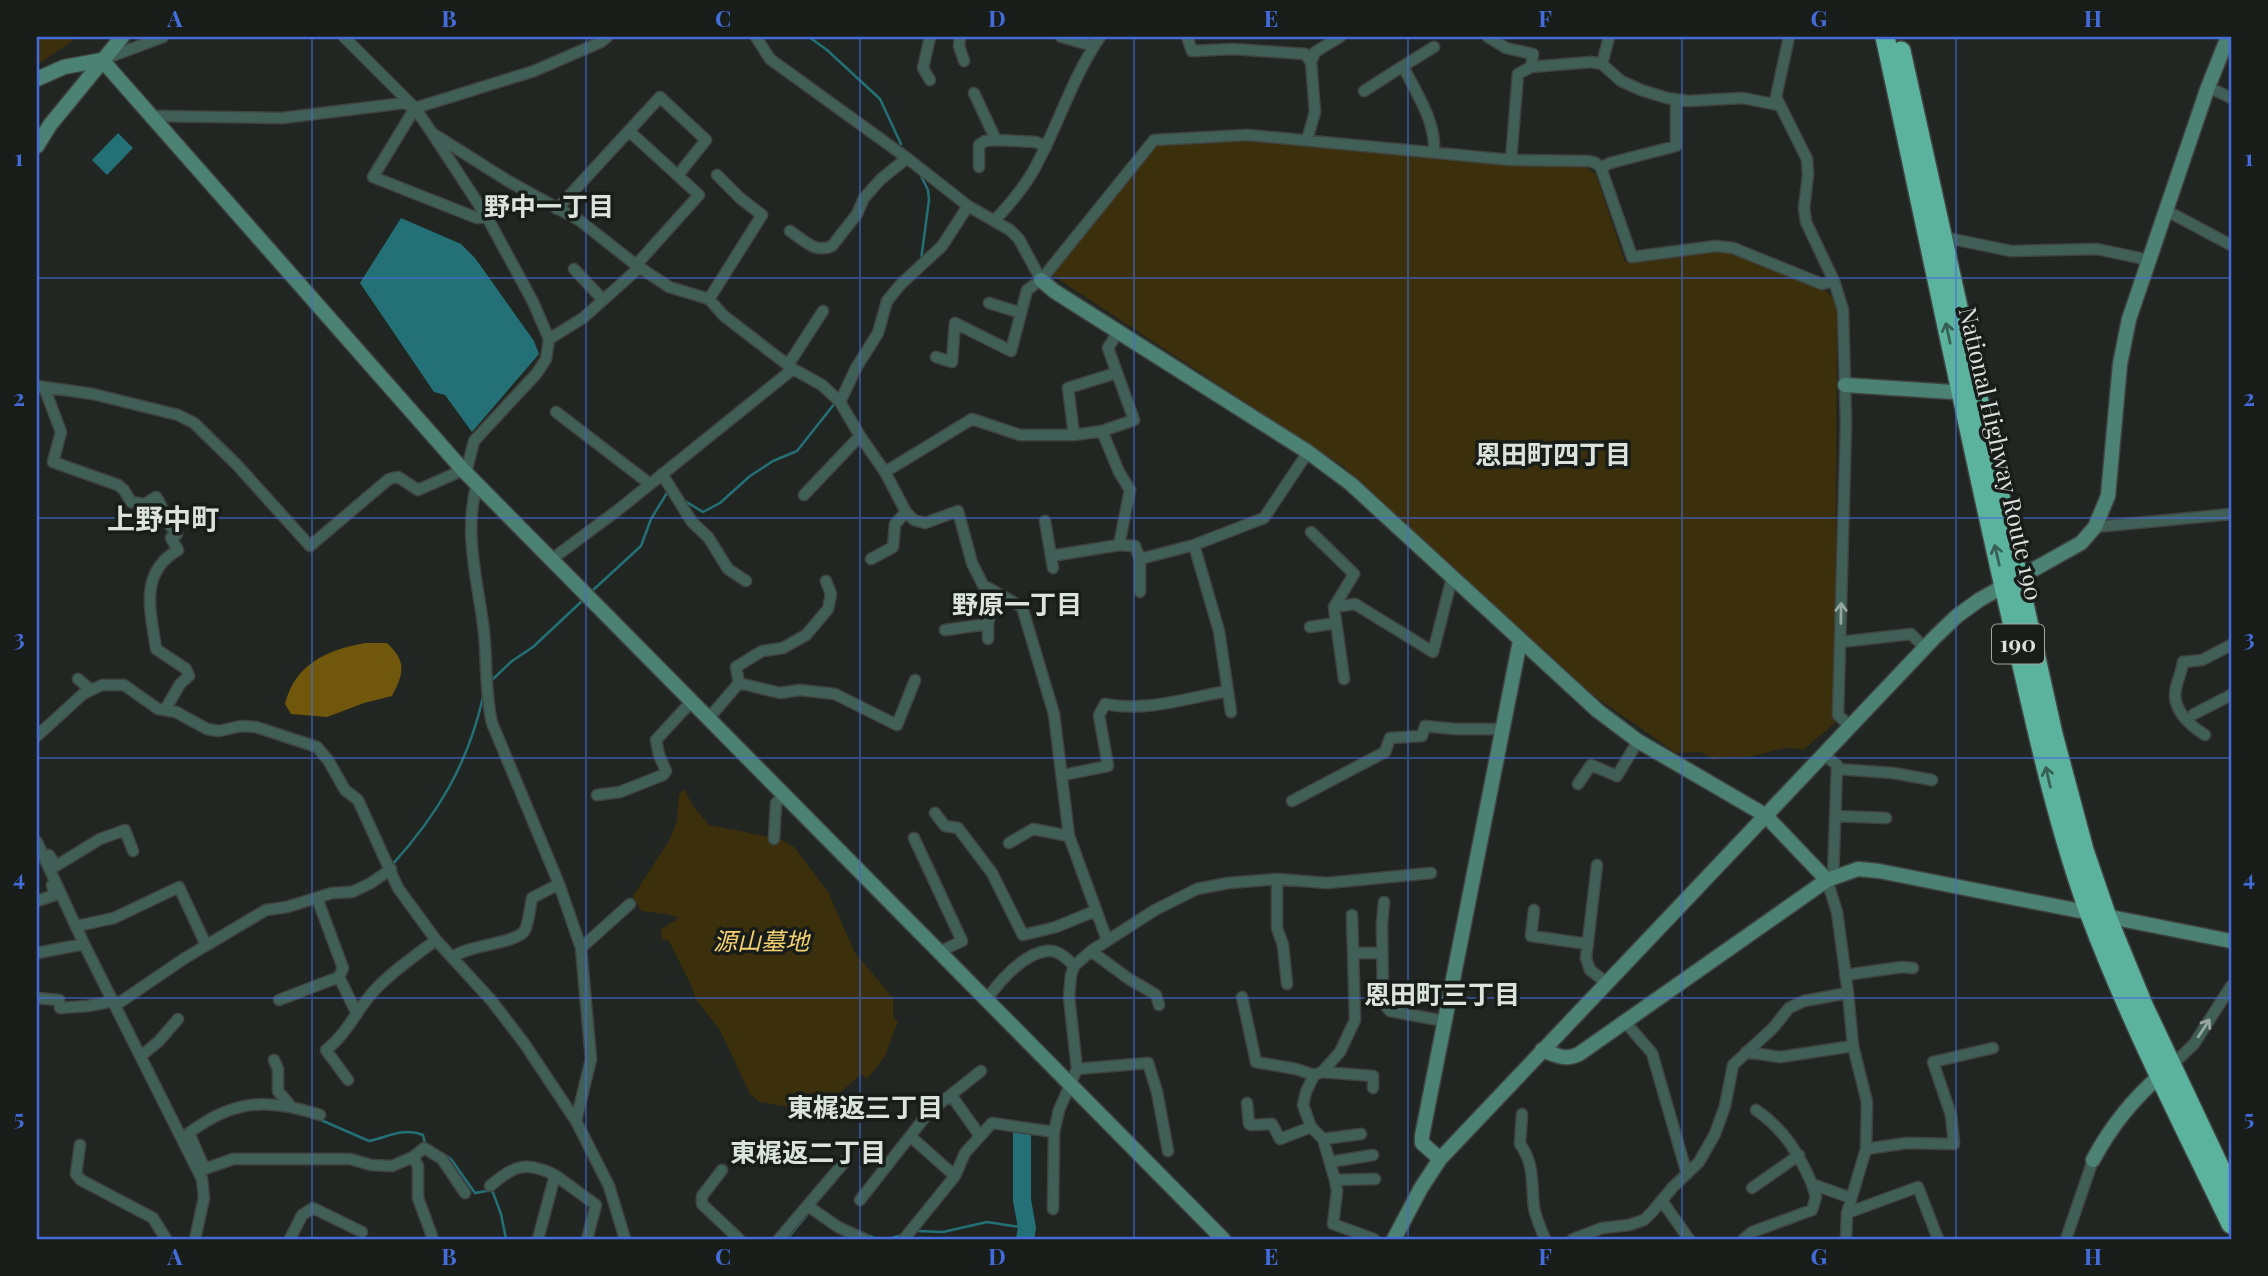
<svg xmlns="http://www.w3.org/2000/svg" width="2268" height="1276" font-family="'Playfair Display','Noto Sans JP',serif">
	<rect width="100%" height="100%" fill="#222622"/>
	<path fill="#3c2f0c" d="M37,37H78L37,65Z
		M1241,141L1307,144L1511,166L1586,167L1596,175L1625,262L1715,251L1733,253L1824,289L1837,302L1835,723L1803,750C1782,744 1768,754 1747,757C1735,758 1725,756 1713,760L1701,752L1676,753L1593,695L1343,466L1052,275L1156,145Z
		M684,789L693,806L709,825L780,839L794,847L828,892L855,953L893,998V1018L898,1021L885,1056L867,1079L861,1074L832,1100L817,1108L791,1107L760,1102L750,1094L720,1030L696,1000L692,987L669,941L662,939L661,929L679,918L667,914L641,911L633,896L669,841L677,821L679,795Z"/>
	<path fill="#70570c" d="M365,643H387C407,662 404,673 392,696L364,703L327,717L291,714L285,704C295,664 327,650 365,643Z"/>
	<path fill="#247077" d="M118,133L133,148L107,175L92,160Z
		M401,218L461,244L475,258L534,341L539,354L472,432L445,395L434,392L360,283Z"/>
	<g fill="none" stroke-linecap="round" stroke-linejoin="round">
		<path stroke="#247077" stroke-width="2.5" d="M809,37L827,50L880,99L901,144
			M920,174L928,190L929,200L921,260
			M685,501L703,512L720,503L750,476L773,461L797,451L835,403
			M592,591L641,546L651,519L667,493
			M493,679L512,661L533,647L582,601
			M392,865C438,814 468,764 483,697
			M321,1120L369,1141C388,1137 404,1127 423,1135L425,1143L431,1146
			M442,1153L451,1159L475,1193L492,1190L501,1214L506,1239
			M918,1231L943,1232L987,1222L1027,1228
			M863,1233L876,1239
			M787,1239L807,1215
			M888,1239L902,1235"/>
		<path stroke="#247077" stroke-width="18" d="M1022,1133V1200L1027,1228L1025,1239"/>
		<g stroke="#404440" stroke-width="13">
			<path id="street" d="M344,37L415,108L432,133L487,217L533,302L549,339L546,359L537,373L474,441L466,473
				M756,37L770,59L907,158L968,206L1010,230L1019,239L1041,280
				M930,37L923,68L930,80
				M960,37L959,46L964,61
				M1061,37L1094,46
				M1187,37L1192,51L1233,49L1305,54L1311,62
				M1488,37L1506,48L1533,54L1531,67
				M1789,37L1776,97L1807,159L1808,175L1804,208L1806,222L1834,281L1843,310L1846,424L1838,715L1850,726
				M107,58L163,37
				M1602,64L1609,37
				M1403,66L1434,47
				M2208,87L2231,98
				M1364,91L1403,66C1416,93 1436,121 1434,152
				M974,93L996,140L985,141L979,145V167
				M152,116L282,118L404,103L413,107
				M629,131L699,195L636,265
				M432,133L508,181L579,220L636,265L669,287L709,299L724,316L793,369L822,385L840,402L860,436L885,472L906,512L914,520L925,523L958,511L972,563L983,585L1022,607L1054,714L1069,836L1107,940
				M996,140L1036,142L1046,147
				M1307,140L1315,112L1311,62L1315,52L1340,37
				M1511,160L1518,74L1531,67L1591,62L1602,64L1621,81L1641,90L1667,98L1688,101L1743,98L1778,105
				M1601,168L1610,163L1676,146V100
				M557,209L660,97L706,140L678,175
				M2165,210L2231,245
				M487,217L477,218L373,177L415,108L534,71L601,42L607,37
				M995,220C1009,205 1022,190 1032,173C1058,128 1070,81 1100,37
				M790,231C804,240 815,254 832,246L857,214L864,198L881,179L907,158
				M1943,237L2011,251L2097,249L2149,260
				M574,269L603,300
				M709,299L762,215L740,198L717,175
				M989,303L1021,313
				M549,339L583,318L640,267
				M936,357L952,362L955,323L1011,351L1027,290L1041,280L1154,140L1248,135L1511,160L1589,161L1596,163L1601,168L1632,257L1716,246L1733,248L1822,284L1834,281
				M788,365L823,311
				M37,386L93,394L178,415L194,423L237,465L310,546L389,479L398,477L418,490L463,470
				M44,387L61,432L53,462L118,485L124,490L131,502L145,504L156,497C165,509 165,523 177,534L171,538L178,550C138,573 151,612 156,649L186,669L189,676L180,684L165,710
				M840,402L856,368L878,333L887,301L901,284L942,246L968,206
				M556,412L650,484
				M1102,431L1119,472L1130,490L1119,545L1135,546L1140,559V592
				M1074,435L1068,388L1116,373
				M885,472L972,419L1020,435H1074L1102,431L1134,420L1108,348L1118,332
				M662,474L692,522L708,537L728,569L746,581
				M477,483C463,536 478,580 484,632C487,663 485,693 492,723L559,884L581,948L591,1059L576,1121
				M804,495L860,436
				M1045,521L1053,568
				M2095,527L2231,514
				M1311,532L1354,574L1334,607
				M1194,545L1219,631L1231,712
				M1051,556L1119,545
				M552,559L618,510L793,369
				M871,559L893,547L895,524L906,512
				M1140,559L1194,545L1264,518L1308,452
				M1310,627L1336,623
				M945,630L988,624
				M988,639V624L994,591
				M1840,642L1911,634L1925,648
				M78,679L91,690
				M1344,679L1334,607L1355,604L1433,652L1452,578
				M739,683L736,667L762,651L783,648L806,635L828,609L831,594L826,581
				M2194,714L2231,695
				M708,719L739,683L780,693L800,690L835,694L897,725L915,680
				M2205,735C2188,724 2169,707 2177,684C2179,676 2182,670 2183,662L2202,660L2231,645
				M37,736L83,694L102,685H124L158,709L176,712L207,729L219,731L241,726L256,727L317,747L328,760L345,790L358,800L398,888L436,940L491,1000L524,1043L576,1121L609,1186L625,1239
				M1823,754L1837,765L1833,877
				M1837,769L1893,773L1932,780
				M1063,775L1108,766L1099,715L1105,704C1144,712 1184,699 1222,692
				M1578,784L1591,765L1617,776L1638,741
				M597,795L620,792L663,775L666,771L659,755L656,740L691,702
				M1292,801L1385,752L1390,738L1422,736L1425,726L1455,729H1502
				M935,813L945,826L958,828L992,873L1023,935L1056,927L1095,911
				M1835,816L1886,818
				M914,838L962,941L939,952
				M774,839L776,803L784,795
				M37,842L84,944L202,1179L204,1198L195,1239
				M1009,843L1033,829L1069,836
				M49,855L56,866L100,839L125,830L133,851
				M1597,865L1586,958L1590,970L1607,983
				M1277,879V928L1283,945L1287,984
				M1827,880L1837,912L1848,993L1853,1046L1867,1102L1866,1149L1847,1213L1846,1239
				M37,901L55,895L52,885
				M1384,902L1382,924L1383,1003L1390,1011L1444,1021
				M1534,910L1531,936L1588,944
				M1352,915L1355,1020L1340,1052L1322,1072L1314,1075L1306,1092L1303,1105L1311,1127L1323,1139L1335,1180L1337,1191L1333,1224L1374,1239
				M77,926L114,918L179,887L206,945
				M581,948L630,904
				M1091,951L1129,979L1148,990L1156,995L1159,1005
				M37,953L84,944
				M1353,953H1382
				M453,957C469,944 518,944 525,930C529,921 530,908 532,898L559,884
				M1845,975L1902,967L1913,968
				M339,977L357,1014
				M1242,997L1256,1062L1296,1069L1314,1075
				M37,998L59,1000L60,1008L88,1006L114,1001
				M279,1000L339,977L343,968L317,898
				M986,1000C999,982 1022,955 1046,951C1057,949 1067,958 1074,966
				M116,1005L185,958L266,910L287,907L332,893L352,892L371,883L391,869
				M1625,1022L1652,1053L1687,1174
				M1746,1052L1780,1057L1853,1046
				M141,1056L159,1041L178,1019
				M274,1060L278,1069V1091L290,1105
				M2171,1066L2194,1044L2231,986
				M1077,1069L1148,1063L1157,1092L1168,1151
				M1322,1072L1373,1076V1088
				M348,1080L326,1050C346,1035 356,1011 373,992C391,972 415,956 436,940
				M951,1095L980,1136
				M1247,1103L1249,1124L1251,1125L1272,1124L1280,1139L1311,1127
				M1756,1110C1784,1129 1799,1154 1812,1184L1851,1198
				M1522,1114L1520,1144C1535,1165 1531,1183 1534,1208C1536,1218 1541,1229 1545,1239
				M911,1137L955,1176
				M1323,1139L1361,1134
				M80,1145L76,1174L81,1180L153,1218L166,1239
				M1866,1149L1907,1143L1954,1144L1951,1115L1933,1062L1993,1048
				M413,1157L418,1166V1198L432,1236
				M1330,1162L1373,1155
				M202,1163L189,1133C234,1099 268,1098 320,1115
				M722,1170L702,1196V1204L739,1239
				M199,1171L233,1159H350L371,1165L392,1166L413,1157L424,1148L442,1159L465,1193
				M1335,1180L1375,1179
				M490,1186C514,1165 526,1161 555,1175
				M1752,1188L1799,1155
				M860,1200L929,1112L981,1071
				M1662,1201L1689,1239
				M808,1206L838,1227L864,1239
				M1053,1209L1054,1132
				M1847,1213L1918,1187L1938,1239
				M290,1239L302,1215L313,1208L362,1232
				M538,1239L555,1175L596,1205L587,1239
				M779,1239L847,1159
				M904,1239L955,1176L965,1153L992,1123L1054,1132L1059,1110L1077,1069L1069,997L1071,975L1074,966L1091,951L1155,910L1197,889L1228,883L1277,879L1327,883L1431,873
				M1573,1239L1602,1228L1629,1225L1644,1220L1652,1212L1673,1187L1699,1162L1715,1134L1725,1106L1733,1065L1773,1028L1789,1008L1804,1001L1848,993
				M1744,1239L1752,1232L1812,1210L1816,1197L1812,1184
				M2066,1239L2093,1160"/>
		</g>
		<g stroke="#404440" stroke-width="17">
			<path id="secondary" d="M102,60L463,470L1223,1239
				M37,79L64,67L102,60
				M37,146L50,125L122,37
				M1041,280L1054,291L1308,452L1351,484L1598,711L1638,741L1765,815L1827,880
				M1845,385L1968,393
				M1542,1050C1556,1055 1565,1061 1579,1054L1827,880L1858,869L1879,871L2231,941
				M1440,1159L1422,1143V1136L1520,641
				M2093,1160C2112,1124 2135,1097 2166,1070
				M1394,1239L1421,1188L1440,1159L1935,637L1957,616L1979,600L2081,543L2095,527L2108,496L2120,364L2129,319L2208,87L2228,37"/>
		</g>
		<g stroke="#404440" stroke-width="22">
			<path id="highway" d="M1885,37C1926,226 1965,416 2008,604C2032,707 2053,812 2089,912C2129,1019 2182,1122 2231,1224
				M1901,51L2053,734L2084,850L2107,917L2144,1007L2231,1191"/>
		</g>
		<use href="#street" stroke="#406057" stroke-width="10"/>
		<use href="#secondary" stroke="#4c8274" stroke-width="14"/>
		<use href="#highway" stroke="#5cb39d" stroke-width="19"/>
	</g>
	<defs><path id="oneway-shaft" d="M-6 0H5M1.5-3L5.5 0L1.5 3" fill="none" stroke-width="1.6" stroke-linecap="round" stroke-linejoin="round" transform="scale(1.75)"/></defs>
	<g stroke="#376054">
		<use href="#oneway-shaft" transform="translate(1948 333) rotate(-102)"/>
		<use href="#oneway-shaft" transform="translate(1997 555) rotate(-103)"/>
		<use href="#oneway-shaft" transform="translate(2048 777) rotate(-103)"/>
	</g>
	<g stroke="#96a6a0">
		<use href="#oneway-shaft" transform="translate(1841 613) rotate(-89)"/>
		<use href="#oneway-shaft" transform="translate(2204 1028) rotate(-57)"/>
	</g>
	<path fill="none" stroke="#436bd9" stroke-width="2" stroke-opacity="0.55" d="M312,37V1239M586,37V1239M860,37V1239M1134,37V1239M1408,37V1239M1682,37V1239M1956,37V1239M37,278H2231M37,518H2231M37,758H2231M37,998H2231"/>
	<g text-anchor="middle" stroke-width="7" stroke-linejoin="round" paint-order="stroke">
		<rect fill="#181d19" stroke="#a1a5a2" stroke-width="2" x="1992" y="624.5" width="52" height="39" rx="5"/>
		<g font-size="23" font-weight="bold" fill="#dcdfdc">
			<text x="2018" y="652">190</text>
		</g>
		<g font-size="24" fill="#dcdfdc" stroke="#181d19">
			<text transform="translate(2000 454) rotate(77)" y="8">National Highway Route 190</text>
		</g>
		<g font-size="24" font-style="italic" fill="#f6d173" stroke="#181d19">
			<text x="761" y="950">源山墓地</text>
		</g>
		<g font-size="26" font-weight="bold" fill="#dce2dc" stroke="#181d19">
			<text x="549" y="216">野中一丁目</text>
			<text x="1553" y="464">恩田町四丁目</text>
			<text x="1017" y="614">野原一丁目</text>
			<text x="1442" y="1004">恩田町三丁目</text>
			<text x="865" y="1117">東梶返三丁目</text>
			<text x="808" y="1162">東梶返二丁目</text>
		</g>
		<g font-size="28" font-weight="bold" fill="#dce2dc" stroke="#181d19">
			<text x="163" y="529">上野中町</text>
		</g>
	</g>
	<rect width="2268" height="1276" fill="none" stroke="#181d19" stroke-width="77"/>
	<rect x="38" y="38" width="2192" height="1200" fill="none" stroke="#436bd9" stroke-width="2.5"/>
	<g font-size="23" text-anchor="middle" font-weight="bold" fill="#436bd9">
		<text x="175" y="27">A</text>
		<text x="449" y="27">B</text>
		<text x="723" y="27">C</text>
		<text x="997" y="27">D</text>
		<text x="1271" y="27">E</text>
		<text x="1545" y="27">F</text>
		<text x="1819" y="27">G</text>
		<text x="2093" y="27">H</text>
		<text x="19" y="166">1</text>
		<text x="2249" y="166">1</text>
		<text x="19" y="406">2</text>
		<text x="2249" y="406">2</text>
		<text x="19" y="646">3</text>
		<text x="2249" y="646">3</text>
		<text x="19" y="886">4</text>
		<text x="2249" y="886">4</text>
		<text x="19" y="1126">5</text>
		<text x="2249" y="1126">5</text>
		<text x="175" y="1265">A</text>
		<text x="449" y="1265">B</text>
		<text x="723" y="1265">C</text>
		<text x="997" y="1265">D</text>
		<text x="1271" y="1265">E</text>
		<text x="1545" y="1265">F</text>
		<text x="1819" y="1265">G</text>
		<text x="2093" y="1265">H</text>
	</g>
</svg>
